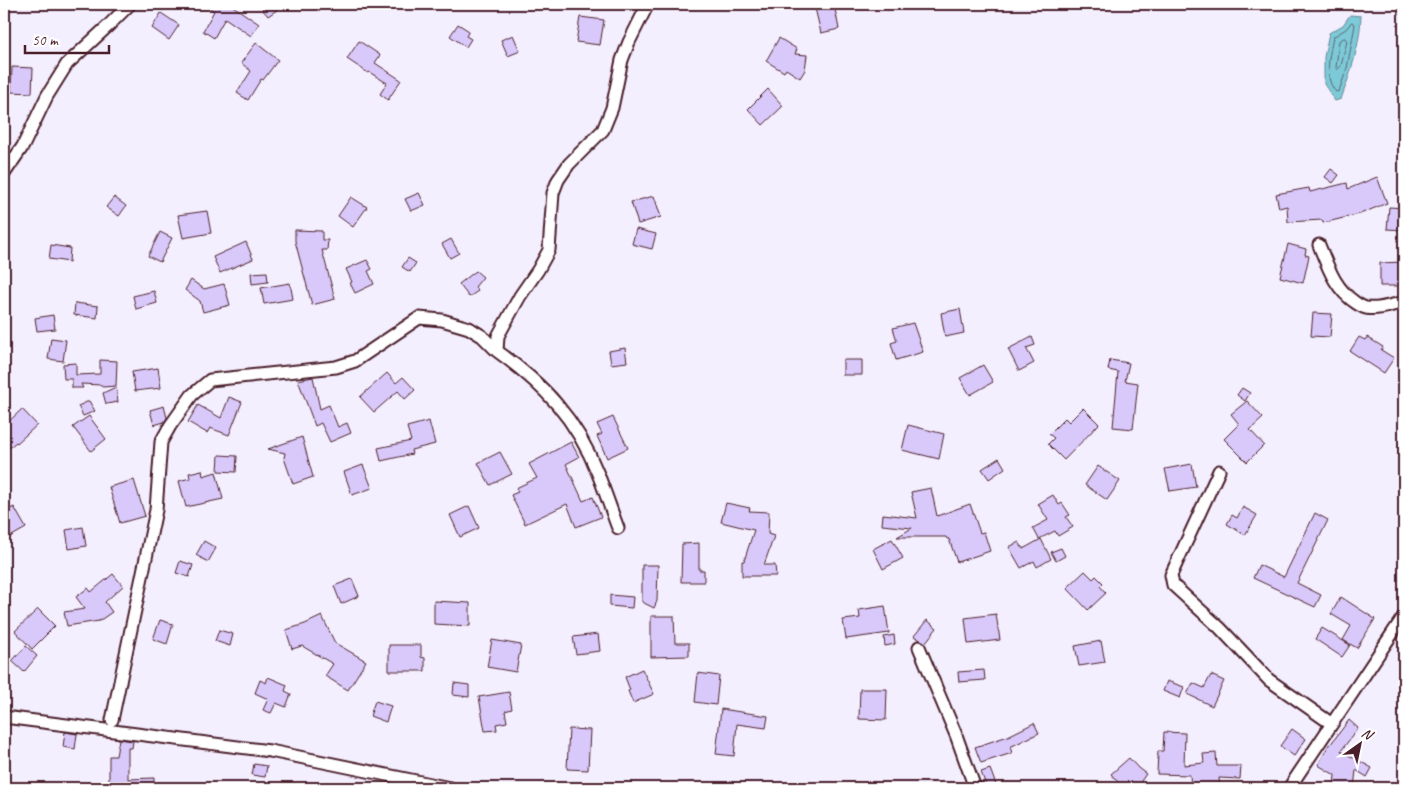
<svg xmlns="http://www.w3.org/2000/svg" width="1408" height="792" font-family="Caveat,sans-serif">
	<rect width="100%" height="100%" fill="#f4effe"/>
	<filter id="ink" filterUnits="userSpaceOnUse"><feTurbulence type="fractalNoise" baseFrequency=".02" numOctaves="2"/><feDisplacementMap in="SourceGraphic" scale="10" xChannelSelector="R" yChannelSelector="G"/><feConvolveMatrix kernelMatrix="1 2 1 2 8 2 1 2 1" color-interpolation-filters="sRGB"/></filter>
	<g filter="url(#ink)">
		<path fill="#7bcad8" stroke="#678693" d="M1350,15L1361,16C1360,45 1351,72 1341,99L1335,101L1324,84V57L1329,33L1343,25Z"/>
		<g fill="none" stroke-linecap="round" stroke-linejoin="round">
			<path stroke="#5e6370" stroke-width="1" d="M1352,22L1355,25L1347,68L1339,91L1336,92C1323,78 1330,54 1333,37L1346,29Z
				M1345,38L1347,41L1341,66L1337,70L1336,68L1339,41Z"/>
		</g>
		<path fill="#d9c9fb" stroke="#4a1f2b" d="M204,4H230L259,24L251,36L225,18L214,38L203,31L214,11Z
			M270,4H273L277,10L268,16L262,9Z
			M814,4H834L839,29L821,33Z
			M161,13L179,25L169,40L152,28Z
			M580,17L604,20L600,45L576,42Z
			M458,24L469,31L466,36L471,39L466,47L450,36Z
			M513,35L520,51L508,56L501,40Z
			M779,38L797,49L795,54L807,55L805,70L800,78L786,69L784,72L766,61Z
			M359,41L380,55L375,63L401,80L388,100L380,94L387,83L369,72L368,73L347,59Z
			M256,43L278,60L263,80L261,79L248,100L237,93L251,71L241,63Z
			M12,67L33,68L32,93L11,92Z
			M768,89L783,106L763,125L748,109Z
			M1331,169L1339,175L1333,183L1325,177Z
			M1377,177L1387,203L1360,214L1323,223L1322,220L1288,222L1287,206L1279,208L1276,194L1309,188L1310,192L1347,183L1348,189Z
			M419,193L425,205L411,211L405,199Z
			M654,196L661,217L638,224L631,202Z
			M114,197L126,206L119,216L106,207Z
			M351,197L367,207L353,227L338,216Z
			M1389,207L1404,208V230L1387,229Z
			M207,211L211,233L183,238L178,215Z
			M636,229L656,234L652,249L632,244Z
			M295,230L322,231V240H328L327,250H322L335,299L312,305L295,241Z
			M160,232L172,238L160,262L148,256Z
			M451,239L459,253L450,258L442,244Z
			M246,242L253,259L220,273L213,257Z
			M1288,244L1306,249L1305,255L1309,256L1303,283L1280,277Z
			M51,245L70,248L69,262L49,259Z
			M408,258L416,263L410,272L402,267Z
			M367,260L372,269L368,271L374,284L355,293L350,283L352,282L346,269Z
			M1403,262V286H1380V263Z
			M476,271L483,277L475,287L478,291L469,297L459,284Z
			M267,272L268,282L252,284L251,273Z
			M191,280L204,289L224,284L230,305L203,312L200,301L185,290Z
			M290,283L293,299L264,304L261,288Z
			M154,291L157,303L136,309L133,296Z
			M75,303L98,306L97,318L74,315Z
			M960,309L964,333L945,337L941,313Z
			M1313,313L1332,314L1330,337L1311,336Z
			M53,315L55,329L37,331L35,318Z
			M913,323L923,352L896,360L891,343L897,341L893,328Z
			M1032,337L1035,345L1026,348L1034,363L1019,371L1008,349Z
			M1359,337L1365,340L1367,337L1383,347L1381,350L1394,358L1384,373L1350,351Z
			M51,338L66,340L63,361L48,359Z
			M625,348L627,362L611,364L609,351Z
			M100,360L117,361L116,386L102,387V385L81,384L83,388H72V379H64L63,364L76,363V375L100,374Z
			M843,360H862V375H843Z
			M1110,360L1129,363L1125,381L1138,383L1133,429L1113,427L1118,372L1108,370Z
			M983,365L993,382L970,395L960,378Z
			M158,368L161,388L135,391L132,372Z
			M387,373L396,383L403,377L415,390L405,399L398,391L374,412L360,397Z
			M313,377L320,409L329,405L338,427L347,423L351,433L330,442L321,423L315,426L298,380Z
			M116,387L118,402L106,404L103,393Z
			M1242,388L1250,393L1245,401L1237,395Z
			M229,397L242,402L229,435L210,428L207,433L188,422L198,405L221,418Z
			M89,401L95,411L83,416L78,406Z
			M1247,401L1263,418L1250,430L1264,445L1247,462L1224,439L1239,424L1231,414Z
			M164,406L167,418L164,422L154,425L150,410Z
			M1083,408L1099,424L1064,460L1048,444L1054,438L1049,434L1065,418L1069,422Z
			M22,409L37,425L17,443L16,442L4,452V426Z
			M89,416L106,439L91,451L73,427Z
			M613,417L628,448L607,458L597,436L602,434L597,424Z
			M429,421L435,444L411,450L412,454L381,461L378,448L411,441L407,427Z
			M908,425L944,434L939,459L902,450Z
			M302,437L313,477L293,484L284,458L285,453L268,449Z
			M571,442L579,457L566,464L583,501L593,497L601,517L576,527L567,504L525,524L511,495L518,492L516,488L537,478L529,464Z
			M500,452L512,474L490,485L478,463Z
			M219,455L237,456L236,472L218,471Z
			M999,458L1005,468L989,479L982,469Z
			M1192,464L1196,487L1170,491L1165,469Z
			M363,465L372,488L352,495L344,472Z
			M1098,466L1120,481L1107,500L1085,485Z
			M202,470L203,476L216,472L223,499L186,507L179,481L190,478L189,473Z
			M134,480L145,516L120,523L109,487Z
			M931,488L937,516L970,504L980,533L984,532L990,551L957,562L949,539H947L946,537H897L912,528L882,525L883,514L917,518L911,492Z
			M1053,495L1059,505L1062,503L1070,515L1066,517L1073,527L1058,536L1055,531L1039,539L1033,528L1048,520L1038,504Z
			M726,503L750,508L749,511L769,512L768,534L774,536L764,565H775L776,576H742V561H744L754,530L721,522Z
			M469,506L479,528L460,537L450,515Z
			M14,507L26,528L10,537L4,525V512Z
			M1243,507L1257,515L1245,535L1227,524L1232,515L1237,518Z
			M1315,513L1328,520L1297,583L1321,595L1315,607L1253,578L1259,565L1284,577Z
			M83,527L86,546L69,549L66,530Z
			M892,539L903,558L883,569L873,549Z
			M1041,539L1051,559L1037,567L1034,561L1021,568L1009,547L1019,542L1023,549Z
			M204,541L216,548L208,562L196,555Z
			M699,543V570H704V582H681L682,544Z
			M1061,548L1065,556L1056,561L1051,552Z
			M180,561L193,565L189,577L176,573Z
			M642,565H658L657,601L654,608L642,602Z
			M1085,571L1093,579L1096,576L1103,583L1100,586L1106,593L1088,610L1067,588Z
			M113,574L123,586L105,602L112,612L99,621L67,626L64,612L85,609L76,597L88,588L91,592Z
			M352,579L359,596L341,604L334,586Z
			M610,595L633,597L632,608L610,606Z
			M1341,597L1375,619L1357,648L1343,640L1351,626L1331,614Z
			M434,601L470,603V626L434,624Z
			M885,606L889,633L846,639L843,620L860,618L859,610Z
			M38,609L55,626L32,649L15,631Z
			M996,614L1000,640L968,644L965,618Z
			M322,616L335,643L366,661L348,690L325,676L333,664L302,646L292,649L286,630L305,624Z
			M651,616H674L675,643H689V656L651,657Z
			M160,620L173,624L167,644L153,639Z
			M927,620L937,628L925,643L914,636Z
			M1322,628L1350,645L1342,657L1315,639Z
			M219,630L233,634L230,646L215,641Z
			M598,634L600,651L576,654L573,637Z
			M894,635L895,644L885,646L884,637Z
			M492,640L521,645L516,672L487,667Z
			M1101,641L1105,662L1079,666L1075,646Z
			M389,645H421V657L425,658V671H389Z
			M26,646L37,656L24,672L12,661Z
			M642,669L654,694L633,703L628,691L630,690L625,677Z
			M984,670L985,680L959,682L958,672Z
			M698,673L719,676L716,705L695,702Z
			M1211,675L1224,681L1212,706L1187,694L1193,683L1204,688Z
			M268,677L287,685L285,691L291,694L286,707L276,703L271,713L263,710L268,699L255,693L260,680L266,683Z
			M1167,681L1184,687L1180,698L1163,691Z
			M454,683L469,685V697L453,695Z
			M860,689H887L886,720L859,719Z
			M509,692L512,709L505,711L507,722L496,724L497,730L485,731L479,697Z
			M375,701L391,706L386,722L370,716Z
			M721,709L768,716L766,728L737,724L734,756L716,754Z
			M1349,720L1358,728L1341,751L1372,768L1367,777L1356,770L1354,788H1334L1335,775L1318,765L1329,745H1330Z
			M1034,723L1039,733L1010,747L1012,753L981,763L975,747L1008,736Z
			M569,729L590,730L588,770L567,769Z
			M1292,729L1306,739L1294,756L1280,746Z
			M65,732L77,734L75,749L63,747Z
			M1164,732L1185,733L1184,765L1204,763L1203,754L1216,753L1217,766H1241L1240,779L1219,778L1220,788H1191L1190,775L1157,774L1158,751H1163Z
			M119,739L133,741L132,748H128V779L154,778V788H109V756H116Z
			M1129,758L1138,768L1146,774L1136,788H1123L1111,774Z
			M254,764L267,766L265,777L252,775Z
			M990,769L996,785L987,788L981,772Z"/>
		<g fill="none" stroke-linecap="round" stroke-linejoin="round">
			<g stroke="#4a1f2b" stroke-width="15">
				<path id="minor" d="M4,174L23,146L47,96L67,64L108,26L130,4
					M1319,245C1328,267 1335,289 1356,303C1359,305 1362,307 1366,308C1379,310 1392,305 1404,302
					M1219,471L1171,575L1173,585L1220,628L1269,680L1332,724
					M618,528C611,510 605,491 598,474C576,418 544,385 497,351L498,336L520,296L538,270L549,250L553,193L558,180L569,164L603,130L612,108L622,60L629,42L648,4
					M919,647L956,735L975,788
					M4,717L270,751L450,788
					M112,720L156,510L161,442L170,426L192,395L210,380L336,367L355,361L419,318L442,320L469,328L482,336L497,351
					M1289,788L1404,616"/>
			</g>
			<use href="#minor" stroke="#fff" stroke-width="11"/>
		</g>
	</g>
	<rect width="1408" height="792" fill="none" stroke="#fff" stroke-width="20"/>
	<rect x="10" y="10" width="1388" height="772" fill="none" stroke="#4a1f2b" stroke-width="2" filter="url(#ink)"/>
	<g transform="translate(1360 744) rotate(33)" stroke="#ffffff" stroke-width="4" paint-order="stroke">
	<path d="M0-4L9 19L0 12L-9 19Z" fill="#4a1f2b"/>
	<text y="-8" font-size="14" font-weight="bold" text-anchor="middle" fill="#4a1f2b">N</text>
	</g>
	<path d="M25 45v8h84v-8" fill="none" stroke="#4a1f2b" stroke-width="2.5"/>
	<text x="32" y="45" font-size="15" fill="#4a1f2b" stroke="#ffffff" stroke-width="4" paint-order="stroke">50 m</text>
</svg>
